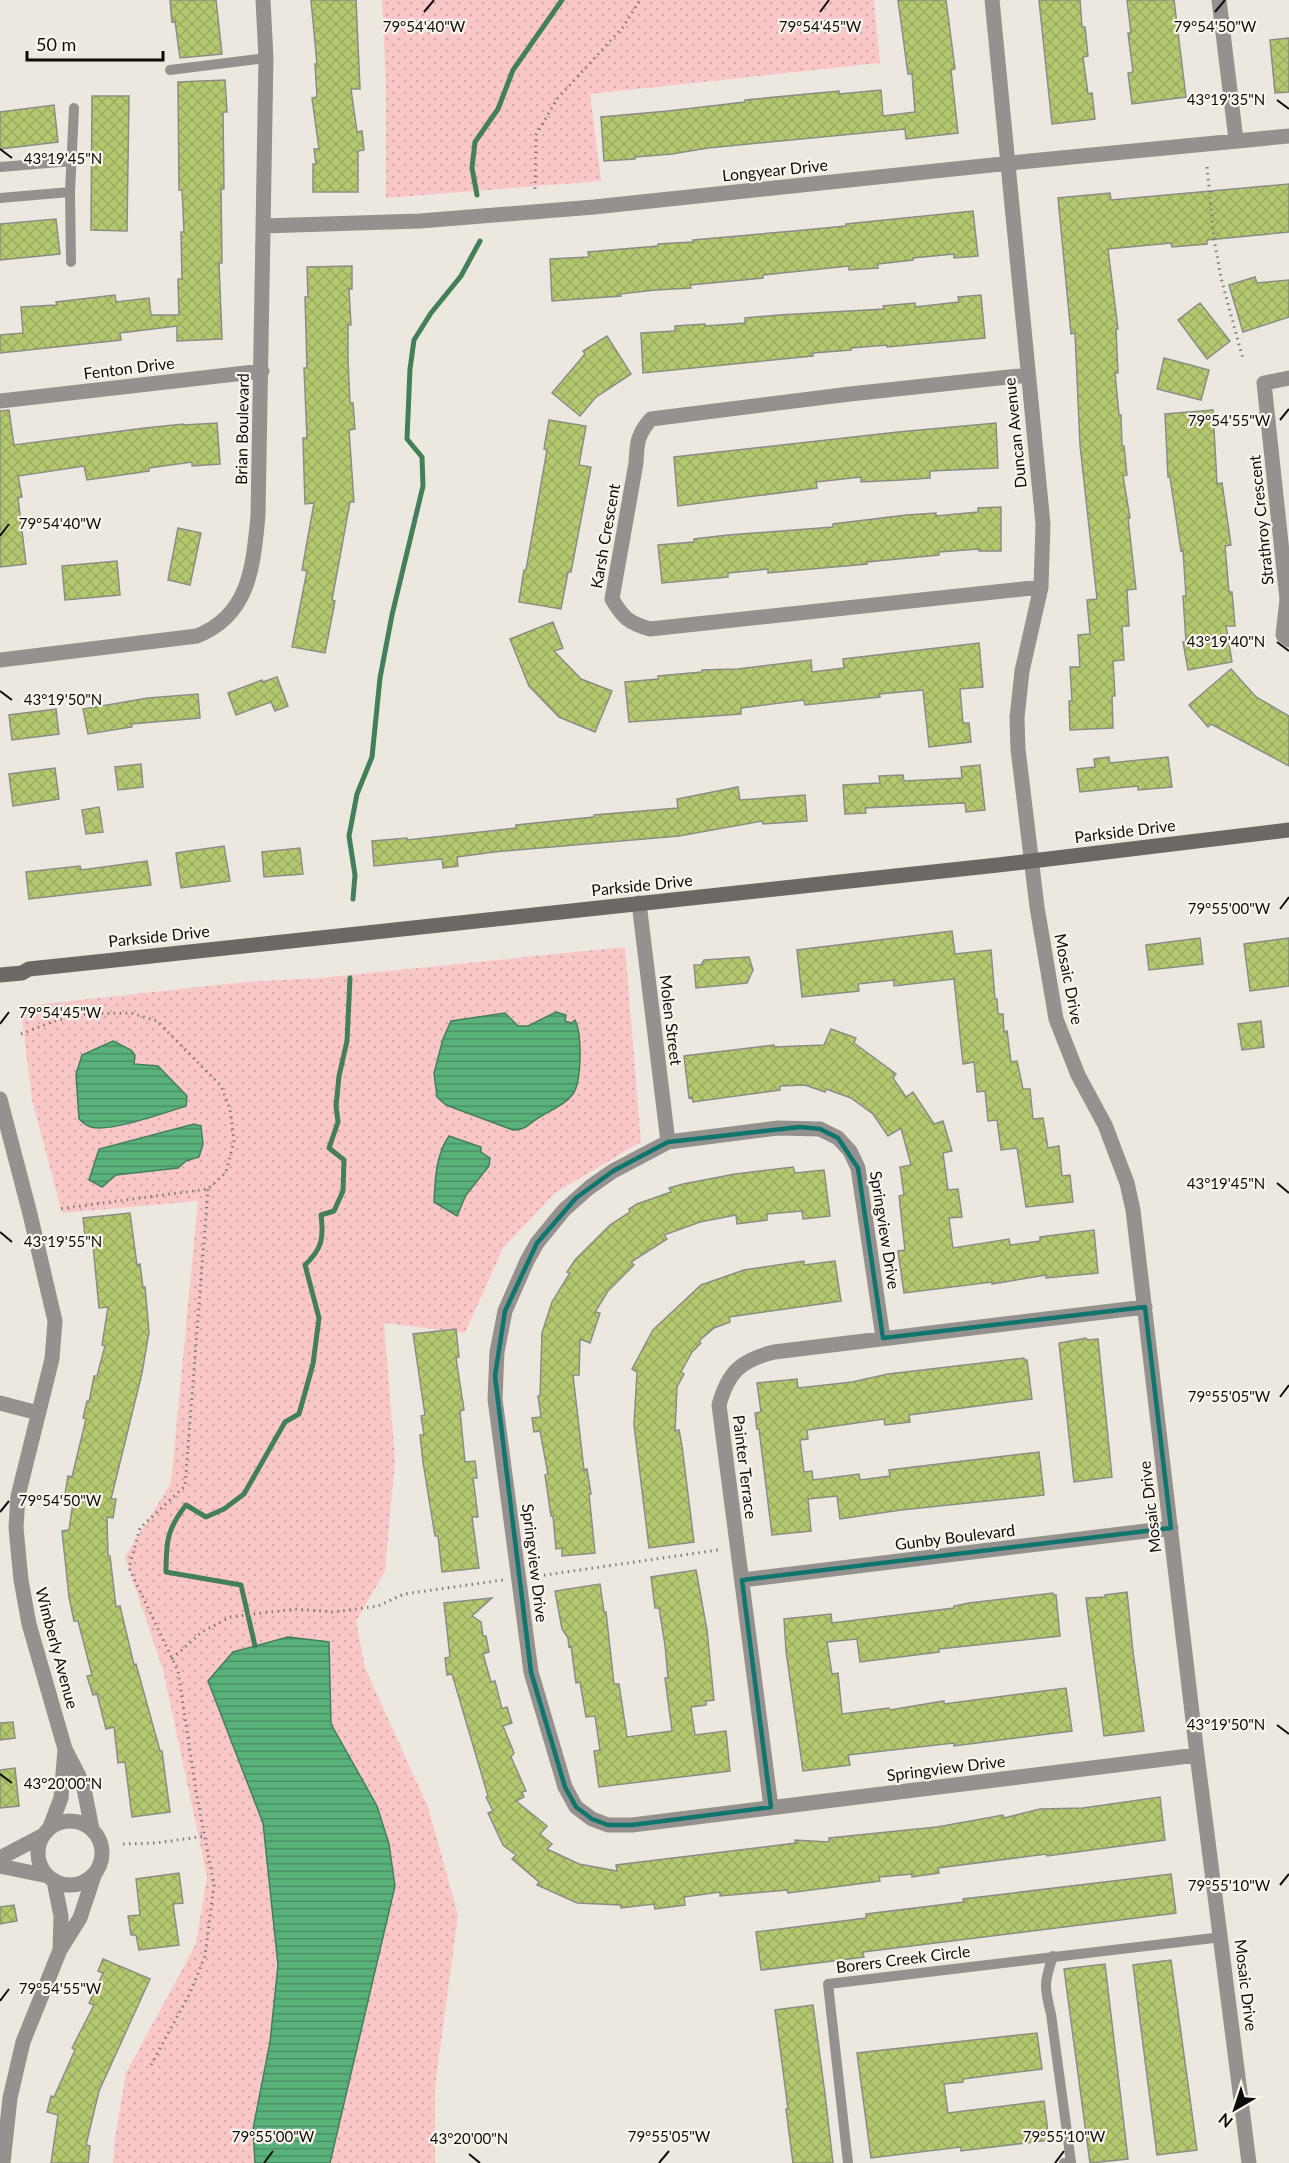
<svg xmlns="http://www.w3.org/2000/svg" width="1289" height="2163" font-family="Lato,sans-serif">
	<defs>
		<pattern id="park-dots" width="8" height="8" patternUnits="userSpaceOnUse" patternTransform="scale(1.5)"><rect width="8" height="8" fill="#fac7c9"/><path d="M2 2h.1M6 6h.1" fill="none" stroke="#d5aaab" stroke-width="1.8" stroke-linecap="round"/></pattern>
		<pattern id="water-rules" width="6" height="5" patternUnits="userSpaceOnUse" patternTransform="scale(1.5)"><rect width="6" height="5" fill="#5ab27b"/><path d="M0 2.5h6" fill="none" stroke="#498f63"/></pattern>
		<pattern id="building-cross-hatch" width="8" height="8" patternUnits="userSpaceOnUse" patternTransform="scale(1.5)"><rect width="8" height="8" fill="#b4c96f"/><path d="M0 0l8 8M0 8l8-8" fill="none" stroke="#9aab5f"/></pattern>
	</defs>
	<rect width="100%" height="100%" fill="#ece8df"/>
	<path fill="url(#park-dots)" d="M382,0H874L880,63L590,94L601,181L386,198V87Z
		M625,947L641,1142L555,1193L503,1248L465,1333L384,1323L395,1459L385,1571L356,1621L365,1668L428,1807L458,1915L435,2087V2163H113L115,2138L126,2073L196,1944L207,1876L163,1670L125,1557L171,1483L198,1201L62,1213L32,1100L22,1017C25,1010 27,1007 34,1005L244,982L319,978Z"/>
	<path fill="url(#water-rules)" stroke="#438059" stroke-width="1.5" d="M556,1012L566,1015L565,1021L571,1023L575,1020C582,1033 582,1081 573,1094C565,1105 549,1111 538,1118C529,1124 524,1131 513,1130L446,1105L437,1097L434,1073L443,1039L451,1021L505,1013L518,1026H528Z
		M113,1041L131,1050L135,1055L134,1064L158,1066L187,1096L186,1106C167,1112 108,1133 91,1127C87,1126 82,1122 79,1119L76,1074L82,1055Z
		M194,1124L201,1126L203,1144L199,1157L186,1161L178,1168L116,1175L102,1187L89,1180L99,1149Z
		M449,1136L481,1147V1152L490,1158L489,1166L466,1195L457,1216L434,1202C435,1180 436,1154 449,1136Z
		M288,1637L329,1642L331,1724L377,1806L389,1844L395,1886L330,2163H255L253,2129L270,2042L278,1965L263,1823L208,1681L233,1652Z"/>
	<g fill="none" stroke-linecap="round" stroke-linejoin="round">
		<path stroke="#438059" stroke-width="5" d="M477,195L472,168L475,142L498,109L513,70L562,0
			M353,899L355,875L349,836L357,794L372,757L380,678L392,615L423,486L422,457L407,439L410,369L414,340L431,313L461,276L480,241
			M255,1646L241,1585L166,1572C166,1542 167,1529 186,1505L206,1517L224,1509L244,1494L285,1422L299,1414L313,1364L319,1318L305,1265C322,1249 324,1238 321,1215L334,1211L343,1191L344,1160L329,1148L338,1122L336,1106L339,1076L347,1041L350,978"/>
	</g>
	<path fill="url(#building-cross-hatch)" stroke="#8b8d85" stroke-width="1.5" d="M170,0H216L222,54L180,58L175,21L172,22Z
		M311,0H356L360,89H351L357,132L362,131L364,150L358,151V192H313V164H316L314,149H319L312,98L317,97L315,64H317Z
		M898,0H946L955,69L951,70L958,133L906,139L905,129L708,148L672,154L635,157V159L604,161L601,117L668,111L745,102V100L839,91V94L881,90L883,116L915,112L912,74H908Z
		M1039,0H1080L1082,27H1085L1088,56L1083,57L1088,94L1092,93L1095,119L1052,124Z
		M1127,0H1174L1186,97L1132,104L1128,73L1133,72L1128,33H1131Z
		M1289,38V92L1275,93L1270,40Z
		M225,80L227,112H223L224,189H221L222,263H219L222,339L177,341V326L120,333L121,340L0,353V335L23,333L21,307L57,305L56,302L115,295L116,302L149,298L151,315H179L178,279H182L181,232H184L182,190H179L178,82Z
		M92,96H129L127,231L91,230Z
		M54,105L58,142L0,149V112Z
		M1289,184V232L1207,240V244L1172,247L1171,243L1108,249L1118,329H1116L1118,373H1115L1119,415H1121L1122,446H1124L1127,475L1123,476L1130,518H1128L1136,589L1127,590L1129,626H1122L1124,660L1113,661L1115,696H1112L1113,728L1070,730L1069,701H1072L1070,667H1080L1078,635L1090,634L1087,600L1097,599L1080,445L1075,333L1071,334L1058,198L1110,193L1111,200Z
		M973,211L978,256L954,258V254L913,258V260L878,264V268L849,270V266L763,275V278L690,285L691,288L655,290L620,294L621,296L552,301L550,259L589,257L588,252L658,246V244L693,242V240L794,231L846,226V224Z
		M56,219L60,254L0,260V224Z
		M352,266V289H349L351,325H348V360L350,403H353L355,429L349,430L354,502H350L332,600L335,601L325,653L292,647L307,571L302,570L314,503L305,504L304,473L303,438H307L304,368H307L305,297H308L307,267Z
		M1255,277L1257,283L1289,280V317L1243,332L1229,285Z
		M981,295L985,338L887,347V345L851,348V350L813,353V356L643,373L641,333L675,331V326L705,324V326L745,323V318L779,315L884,309L883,306L915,303V307L959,302L958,297Z
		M1200,303L1230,341L1207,359L1178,320Z
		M607,336L631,374L596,397L580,416L552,393L585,354L583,351Z
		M1164,358L1209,370L1201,400L1157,389Z
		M9,410L14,445L145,428L183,424V425L217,423L220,464L192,466V462L149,468V471L87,480L84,466L18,476L22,497L18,498L26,564L0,567V411Z
		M1213,410L1217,484L1222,483L1231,545L1225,546L1229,592H1232L1235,626H1226L1232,662L1188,670L1183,642H1186L1183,596H1186L1183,550L1181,551L1170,477H1168L1165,414Z
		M549,420L586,426L579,465L591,467L571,572H568L561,609L519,602L524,570H526L547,450L544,449Z
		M996,423L998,468L930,471V478L901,480L861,482V477L816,482L817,488L678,506L674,457L898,432Z
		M1001,507V551H979V549L939,552V555L867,562V564L768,573V569L728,573V577L662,583L658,545L694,542V539L728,535L833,527V524L906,515L936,513V516L978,512V508Z
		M178,528L201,533L190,585L168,580Z
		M117,561L120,595L65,600L62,566Z
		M553,622L563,648L554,651L581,679L612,691L595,732L559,717L529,686L510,639Z
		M979,643L983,687L960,689L963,723H969L971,742L929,747L923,690L879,694L880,697L805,705L804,700L741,708V714L629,722L625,682L658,679V676L702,672V670L738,669L811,660L812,672L844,668L843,659Z
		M1231,669L1256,697L1289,716V766L1211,724L1208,727L1189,705Z
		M277,677L288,706L275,711L271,702L236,715L228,693L262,680L263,682Z
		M198,694L200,718L131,724L132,727L88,734L83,709L148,698Z
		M56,709L59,734L12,740L9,715Z
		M1109,757L1110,763L1168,757L1172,787L1138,790V786L1080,792L1077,769L1095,767L1094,759Z
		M141,764L143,787L118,790L115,767Z
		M980,765L985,810L966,812L965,803L865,808L866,813L845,814L843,785L880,783L879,776L903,775L904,781L962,778L961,767Z
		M55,768L59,799L13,806L9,774Z
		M738,787L740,800L805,795L807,821L763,824L762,821L679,836L494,852L457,857L458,866L443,868L442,859L374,866L372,841L407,838V840L516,828V825L594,817V815L678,808L677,799Z
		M99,807L103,832L86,834L82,810Z
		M224,846L230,881L181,888L176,853Z
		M300,848L303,874L264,877L262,852Z
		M147,861L151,885L29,899L26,872L80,866L81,870Z
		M952,931L955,954L991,950L995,999H997L998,1014H1003L1004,1032L1007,1031L1011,1062L1017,1061L1023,1089H1030L1033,1119L1043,1118L1048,1148L1059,1146L1062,1176L1070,1175L1073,1202L1026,1207L1017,1148L1001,1150L997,1120L988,1121L985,1091L977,1092L974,1062L963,1064L954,979L894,986V980L858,984L859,991L802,997L797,950Z
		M1200,938L1203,964L1149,970L1146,945Z
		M1289,938V986L1250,991L1244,944Z
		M749,957L753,970L747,983L696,988L694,965H701L704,960Z
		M1261,1021L1264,1047L1242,1050L1238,1024Z
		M831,1029L856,1038L854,1043L896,1074L893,1078L906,1097L913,1092L934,1124L943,1121L952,1151L943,1153L948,1190L958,1189L962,1217L949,1218L953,1248L1009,1239L1010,1245L1040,1241V1237L1094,1230L1098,1273L1046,1278V1275L992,1284V1282L904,1293L898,1251L905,1250L899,1196L904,1195L900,1167L911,1165L901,1128L888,1136L873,1114L851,1098L826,1089L825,1092L805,1085L780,1086V1090L693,1102L692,1097L689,1098L684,1056L774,1045V1047L824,1045Z
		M793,1167L795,1173L824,1170L830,1216L803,1219L802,1211L767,1214V1220L737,1224L736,1215L700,1222L664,1235L667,1239L631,1262L634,1265L608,1291L595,1312L600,1313L590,1343L580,1339L579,1375H573L584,1470L587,1469L591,1494H589L595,1553L562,1556V1548L556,1549L553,1516H551L545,1475L548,1474L540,1431L534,1432L532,1418L541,1417L538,1396H540L542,1333L552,1302L570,1273L567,1272L575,1260L610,1225L630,1212L629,1209L637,1204L671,1192L669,1188L683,1184L735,1174Z
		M130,1213L137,1265L140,1264L143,1288L145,1287L149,1332L142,1373L111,1499H116L113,1518L107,1517L108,1556H110L116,1607L120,1606L134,1665L136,1664L160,1751H162L170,1812L132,1817L125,1762L118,1763L114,1727L106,1729L97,1694L93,1695L87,1676L92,1675L78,1621H74L69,1597L62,1531L69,1530L74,1496L65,1494L68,1476L72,1477L86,1419L83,1418L87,1401L89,1402L94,1376H97L105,1346L102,1345L108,1307L99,1308L92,1235L85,1236L83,1218Z
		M804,1261V1265L835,1261L841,1301L729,1317L730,1322L714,1328L699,1341L701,1343L692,1352L681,1372L684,1374L677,1387L675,1431L679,1430L682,1446L694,1542L649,1548L634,1425L637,1372L632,1369L653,1330L701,1285L744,1270Z
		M456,1329L459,1357L456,1358L464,1410L460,1411L465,1462L475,1461L477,1478H473L478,1517H472L479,1568L442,1572L438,1536H435L423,1462L420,1435H424L421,1416L425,1415L413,1334Z
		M1086,1338L1087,1340L1098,1339L1112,1477L1074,1482L1059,1343Z
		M1024,1358V1360H1027L1032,1399L909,1415L910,1422L885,1425L884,1419L807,1430L808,1439L800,1440L804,1472L812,1471L813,1480L859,1474L860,1480L890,1476L889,1470L1039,1452L1044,1495L901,1510L840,1519L837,1496L808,1499L811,1531L772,1535L759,1429H757L755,1413L761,1412L757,1383L797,1379L798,1388L852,1382L888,1374Z
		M696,1570L707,1630L714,1700L706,1701V1705L691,1707L695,1735L726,1731L730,1771L599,1787L594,1751L600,1750L595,1716L586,1717L580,1682L576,1683L571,1646L569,1647L568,1638L562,1629L555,1591L600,1584L604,1612H606L614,1684H619L627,1737L672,1731L665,1678H668L665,1645L659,1608H655L651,1577Z
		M1127,1592L1133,1652L1144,1731L1104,1736L1086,1598L1105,1597V1595Z
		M1053,1593V1595H1056L1060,1636L939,1649V1652L860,1662L857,1639L827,1642L832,1674L838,1673L842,1714L889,1708L890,1710L944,1701V1704L1066,1688L1072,1731L954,1746V1743L848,1755L850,1765L803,1771L786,1651L784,1619L831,1614L832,1623L954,1608V1606L969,1603Z
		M492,1598L472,1616L481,1622L483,1636H486L489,1652L483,1654L491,1682L495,1681L502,1709L507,1707L512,1723L503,1726L514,1753L511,1757L526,1791L522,1792L524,1797L516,1801L547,1826L540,1834L552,1844L547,1849L579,1864L617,1871L616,1865L796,1843L795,1840L829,1842V1838L937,1827L1003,1815L1004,1818L1040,1809L1083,1808L1160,1797L1165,1840L1047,1856L1046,1854L938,1868L939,1873L912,1877V1874L879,1877L880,1881L788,1893L787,1890L720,1896V1892L684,1897L685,1905L655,1909L654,1904L621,1908V1905L577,1903L537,1885L539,1882L512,1859L516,1855L503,1845L488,1813L493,1811L486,1797L488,1796L452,1674L447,1675L445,1658L450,1657L444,1603Z
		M13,1722L15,1738L0,1740V1723Z
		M15,1768L19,1806L0,1808V1770Z
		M179,1873L183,1903L173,1904L179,1945L139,1950L136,1935H131L128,1916L140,1915L136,1879Z
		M1171,1874L1176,1913L863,1952L864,1957L761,1970L756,1932L866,1918V1914L964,1902L963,1899Z
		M14,1905L17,1921L0,1924V1907Z
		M103,1959L150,1979L99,2091L86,2145L90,2146L88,2163H51L58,2115L47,2112L51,2096L54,2097L75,2050L72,2048L94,2005L89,2003L103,1973L98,1971Z
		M1171,1960L1197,2150L1157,2155L1133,1965Z
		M1105,1964L1128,2159L1090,2163L1064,1969Z
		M813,2005L825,2094L833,2163H793L786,2109H788L775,2010Z
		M1037,2033L1042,2069L963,2079V2082L944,2084L948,2113L1044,2101L1049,2140L961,2151V2147L871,2158L857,2053Z"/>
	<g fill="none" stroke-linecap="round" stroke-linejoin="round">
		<path stroke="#7f7d76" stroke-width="3" stroke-dasharray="1.5 4.5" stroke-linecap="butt" d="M1207,167L1214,239L1221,278L1243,359
			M535,189L536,135L557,99L623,27L640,0
			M21,1034L52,1022L82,1014L131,1013L157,1021L221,1086L230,1109L234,1141L226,1172L208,1189L58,1209
			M538,1576L718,1550
			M172,1659L202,1632L230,1617L295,1609L334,1612L378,1606L404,1594L503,1580
			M123,1844L156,1843L206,1836
			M151,2065L190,1993L205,1956L214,1885L196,1791L178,1671L129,1568L140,1528L185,1486L208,1189"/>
		<path stroke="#95918f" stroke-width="10" d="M170,70L266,58
			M0,167L72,161
			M0,198L70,192
			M71,262L70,192L74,108
			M1053,1956C1044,1982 1044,1987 1051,2014L1071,2162L1064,2163
			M848,2163L828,1984L1222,1937"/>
		<path stroke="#95918f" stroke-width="15" d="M992,0L1043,524L1041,587L1022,671L1017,718L1018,749L1037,907L1056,1019L1078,1075L1105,1125L1127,1183L1133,1210L1197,1755L1249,2163
			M1219,0L1236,140
			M263,226L420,221L594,207L1030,161L1289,136
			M1028,375L850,394L651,419C637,435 637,443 636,463L612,599C623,618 629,623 650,629L1041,587
			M1289,378L1264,383L1287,599L1283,635L1289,640
			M0,401L262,371
			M0,660L197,636C250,615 253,566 258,516L266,58L263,0
			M639,903L668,1142
			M0,1099L30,1214L55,1321L52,1359L18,1496L16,1528L21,1580L29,1624L65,1749L83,1784L92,1829
			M883,1338L858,1168L850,1151L838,1138L820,1129L778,1128L668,1142L613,1171L590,1187L564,1210L537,1243L527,1261L505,1311L497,1352L495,1399L531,1672L565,1787L576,1807L592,1819L608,1825H632L1197,1755
			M0,1403L38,1413
			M742,1580L1171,1528
			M771,1807L719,1405C728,1372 741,1360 774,1352L1145,1307
			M38 1853a32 32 0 1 1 64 0a32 32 0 1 1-64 0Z
			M50,1827L61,1798L65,1749
			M0,1858L42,1836
			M0,1866L48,1876
			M54,1881L61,1916L60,1950
			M3,2163L10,2098L23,2042L60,1950L80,1918L95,1873"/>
		<path stroke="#6e6865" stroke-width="15" d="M0,975L22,973L29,969L96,962L998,865L1289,830"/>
	</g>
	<path fill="none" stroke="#0f766e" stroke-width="4.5" stroke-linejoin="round" d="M800,1127L820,1129L838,1138L858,1168L883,1338L1145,1307L1171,1528L742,1580L771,1807L632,1825H608L592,1819L576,1807L565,1787L531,1672L495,1376L505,1311L537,1243L576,1198L613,1171L668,1142Z"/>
	<path fill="none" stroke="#0e0d0a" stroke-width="2" d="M424,12L434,0M820,12L829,0M1215,12L1225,0M1277,100L1289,109M0,149L12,158M1280,420L1289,409M0,536L9,524M1277,642L1289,651M0,691L12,700M1280,909L1289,897M0,1024L9,1012M1277,1183L1289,1193M0,1232L12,1242M1280,1397L1289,1385M0,1512L9,1501M1277,1725L1289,1734M0,1774L12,1783M1280,1885L1289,1874M0,2001L9,1989M469,2154L480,2163M264,2163L273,2151M659,2163L669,2151M1055,2163L1064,2151"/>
	<g text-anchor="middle" stroke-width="4.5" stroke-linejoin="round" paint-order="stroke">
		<g font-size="16" fill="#0e0d0a" stroke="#faf5ec">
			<text transform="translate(775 170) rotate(-6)" y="6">Longyear Drive</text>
			<text transform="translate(129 368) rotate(-7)" y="6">Fenton Drive</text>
			<text transform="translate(242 429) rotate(-89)" y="6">Brian Boulevard</text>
			<text transform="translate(1015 433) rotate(-96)" y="6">Duncan Avenue</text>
			<text transform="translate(1261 520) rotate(-96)" y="6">Strathroy Crescent</text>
			<text transform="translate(605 536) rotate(-80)" y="6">Karsh Crescent</text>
			<text transform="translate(1125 831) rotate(-7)" y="6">Parkside Drive</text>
			<text transform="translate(642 885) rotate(-6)" y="6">Parkside Drive</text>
			<text transform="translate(159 936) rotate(-6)" y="6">Parkside Drive</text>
			<text transform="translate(1069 979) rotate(79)" y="6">Mosaic Drive</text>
			<text transform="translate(671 1020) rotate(83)" y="6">Molen Street</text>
			<text transform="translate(885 1230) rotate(81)" y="6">Springview Drive</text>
			<text transform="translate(745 1467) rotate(83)" y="6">Painter Terrace</text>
			<text transform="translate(1150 1507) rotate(-97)" y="6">Mosaic Drive</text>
			<text transform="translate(955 1537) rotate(-7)" y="6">Gunby Boulevard</text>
			<text transform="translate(535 1563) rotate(83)" y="6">Springview Drive</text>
			<text transform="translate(57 1648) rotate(75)" y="6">Wimberly Avenue</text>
			<text transform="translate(946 1768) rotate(-7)" y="6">Springview Drive</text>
			<text transform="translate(903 1959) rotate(-7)" y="6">Borers Creek Circle</text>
			<text transform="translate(1246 1985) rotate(83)" y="6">Mosaic Drive</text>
		</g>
	</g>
	<g font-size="15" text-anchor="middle" fill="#0e0d0a" stroke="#faf5ec" stroke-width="4.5" stroke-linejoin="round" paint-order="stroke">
		<text x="424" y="32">79°54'40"W</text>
		<text x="820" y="32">79°54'45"W</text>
		<text x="1215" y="32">79°54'50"W</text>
		<text x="1226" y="105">43°19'35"N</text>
		<text x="63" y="164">43°19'45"N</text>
		<text x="1229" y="426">79°54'55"W</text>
		<text x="60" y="529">79°54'40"W</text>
		<text x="1226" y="647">43°19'40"N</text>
		<text x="63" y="705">43°19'50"N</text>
		<text x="1229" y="914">79°55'00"W</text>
		<text x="60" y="1018">79°54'45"W</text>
		<text x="1226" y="1189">43°19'45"N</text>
		<text x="63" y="1247">43°19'55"N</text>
		<text x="1229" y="1402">79°55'05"W</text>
		<text x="60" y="1506">79°54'50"W</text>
		<text x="1226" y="1730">43°19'50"N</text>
		<text x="63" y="1789">43°20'00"N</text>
		<text x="1229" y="1891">79°55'10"W</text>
		<text x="60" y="1994">79°54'55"W</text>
		<text x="273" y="2142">79°55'00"W</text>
		<text x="669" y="2142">79°55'05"W</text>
		<text x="1064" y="2142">79°55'10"W</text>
		<text x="469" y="2144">43°20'00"N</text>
	</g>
	<g transform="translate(1235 2109) rotate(219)" stroke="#faf5ec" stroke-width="4.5" paint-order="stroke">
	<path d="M0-4.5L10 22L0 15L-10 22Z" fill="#0e0d0a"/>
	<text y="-9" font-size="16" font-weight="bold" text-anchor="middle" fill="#0e0d0a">N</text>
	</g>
	<path d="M27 51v9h136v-9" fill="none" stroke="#0e0d0a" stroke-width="3"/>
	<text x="36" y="51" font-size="18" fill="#0e0d0a" stroke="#faf5ec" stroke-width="4.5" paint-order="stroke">50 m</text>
</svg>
